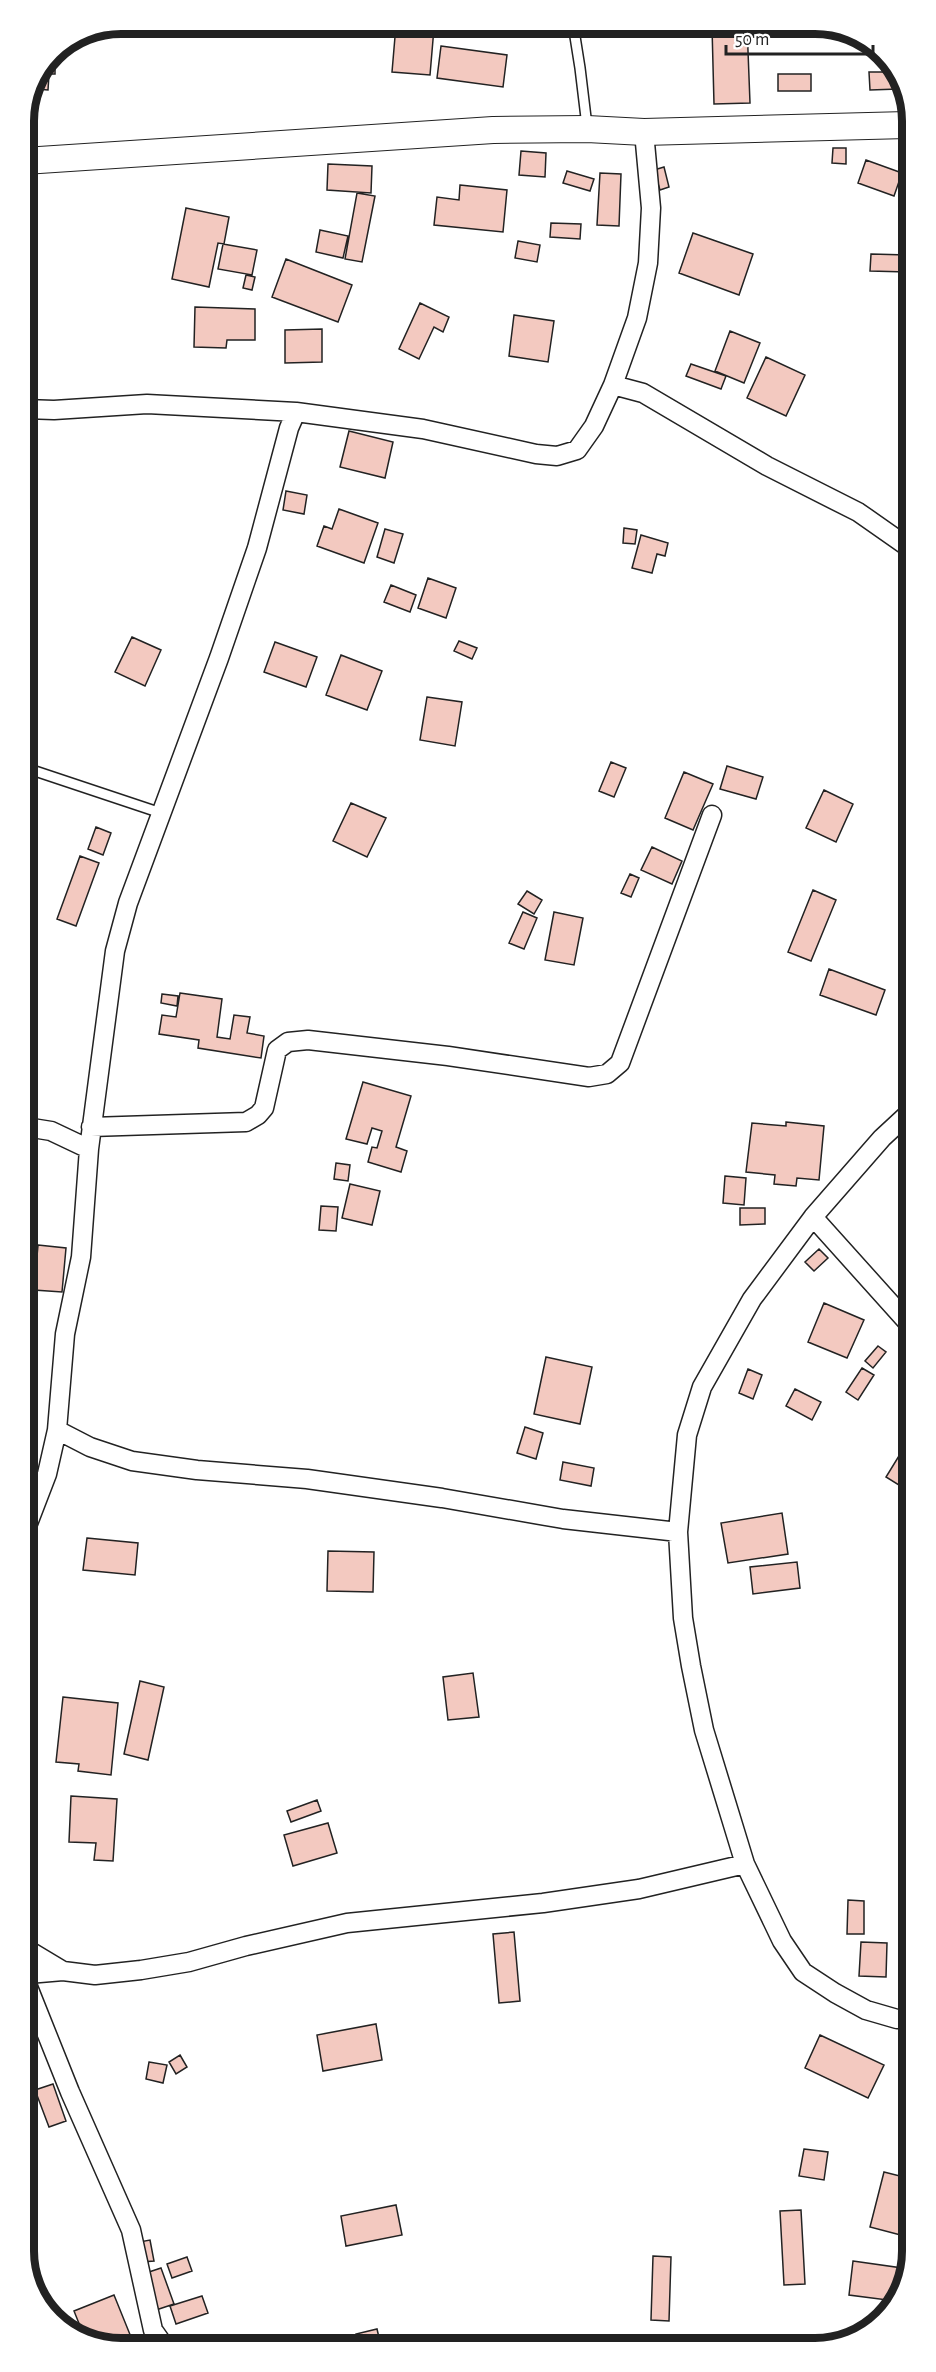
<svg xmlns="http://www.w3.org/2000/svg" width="936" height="2372" font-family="'Alegreya Sans',sans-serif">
	<rect width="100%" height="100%" fill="#fff"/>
	<path fill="#f3c9c0" stroke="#222" stroke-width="1.5" d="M396,25L434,28L430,75L392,72Z
		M747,25L750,103L714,104L712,27Z
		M441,46L507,55L503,87L437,78Z
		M55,51V74H49L48,90L36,89Z
		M869,72H894L898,78V89L870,90Z
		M778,74H811V91H778Z
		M833,148H846V164L832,163Z
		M521,151L546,153L545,177L519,175Z
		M866,160L902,173L894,196L858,183Z
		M328,164L372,166L371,193L327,190Z
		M664,167L669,187L660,190L654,170Z
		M567,171L594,179L590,191L563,183Z
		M600,173L621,174L619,226L597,225Z
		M460,185L507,190L503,232L434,225L437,197L459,200Z
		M357,193L375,196L362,262L345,259Z
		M186,208L229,217L224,244L218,243L209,287L172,279Z
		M551,223L581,224L580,239L550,237Z
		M320,230L348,236L343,258L316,252Z
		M693,233L753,254L739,295L679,273Z
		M518,241L540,245L537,262L515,258Z
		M223,244L257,250L252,275L218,269Z
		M871,254L907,255V272L870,271Z
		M286,259L352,285L338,322L272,297Z
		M246,275L255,277L252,290L243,288Z
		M420,303L449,317L443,332L434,327L419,359L399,349Z
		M195,307L255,309V340H227L226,348L194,347Z
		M514,315L554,321L548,362L509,356Z
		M322,329V362L285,363V330Z
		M730,331L760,343L744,383L715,371Z
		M766,357L805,375L786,416L747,398Z
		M691,364L726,376L721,389L686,376Z
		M349,431L393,442L385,478L340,467Z
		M286,491L307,495L304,514L283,510Z
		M339,509L378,523L364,563L317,546L324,526L332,529Z
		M624,528L637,530L635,544L623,543Z
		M385,529L403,534L394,563L377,557Z
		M641,535L668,543L665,556L657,554L652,573L632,568Z
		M428,578L456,588L446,618L418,608Z
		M391,585L416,595L410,612L384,602Z
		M132,637L161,650L145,686L115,672Z
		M459,641L477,648L472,659L454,651Z
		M275,642L317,657L306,687L264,672Z
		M341,655L382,671L367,710L326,695Z
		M427,697L462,702L455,746L420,740Z
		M611,762L626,768L614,797L599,791Z
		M727,766L763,777L756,799L720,789Z
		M684,772L713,784L693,830L665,818Z
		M824,790L853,804L836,842L806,828Z
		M351,803L386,818L367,857L333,841Z
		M96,827L111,833L103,855L88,849Z
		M652,847L682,861L672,884L641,870Z
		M80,856L99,863L76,926L57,919Z
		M630,874L639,878L631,897L621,893Z
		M813,890L836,900L811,961L788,952Z
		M527,891L542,900L534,914L518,904Z
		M523,912L537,918L524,949L509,943Z
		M554,912L583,918L574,965L545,960Z
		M829,969L885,990L876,1015L820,995Z
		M180,993L222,999L217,1037L230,1039L234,1015L250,1017L247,1033L264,1036L261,1058L198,1048L199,1040L159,1034L162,1015L176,1017Z
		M162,994L178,996L177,1006L161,1003Z
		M363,1082L411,1096L396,1147L407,1151L401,1172L368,1162L372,1147L377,1148L382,1131L372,1128L367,1144L346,1139Z
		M786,1122L824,1126L819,1180L797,1178L796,1186L774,1184L775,1175L746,1172L752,1123L786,1126Z
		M336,1163L350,1165L348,1181L334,1179Z
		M725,1176L746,1178L744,1205L723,1203Z
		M350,1184L380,1191L372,1225L342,1218Z
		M321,1206L338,1207L336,1231L319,1230Z
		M740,1208H765V1224L740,1225Z
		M38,1245L66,1248L62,1292L34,1290Z
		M819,1249L828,1258L814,1271L805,1262Z
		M27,1262H32L31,1292L27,1291Z
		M824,1303L864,1320L847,1358L808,1342Z
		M878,1346L886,1352L873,1368L865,1361Z
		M546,1357L592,1367L580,1424L534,1414Z
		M862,1368L874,1375L858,1400L846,1392Z
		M748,1369L762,1375L753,1399L739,1393Z
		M795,1389L821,1402L812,1420L786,1406Z
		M525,1427L543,1433L536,1459L517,1453Z
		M910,1438V1492L886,1477Z
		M563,1462L594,1468L591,1486L560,1480Z
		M782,1513L788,1554L728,1563L721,1523Z
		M87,1538L138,1543L135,1575L83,1570Z
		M328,1551L374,1552L373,1592L327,1591Z
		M797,1562L800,1588L753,1594L750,1567Z
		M473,1673L479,1717L448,1720L443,1677Z
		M140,1681L164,1687L148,1760L124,1754Z
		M63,1697L118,1703L111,1775L78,1771L79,1764L56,1762Z
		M71,1796L117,1799L113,1861L94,1860L96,1843L69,1842Z
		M317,1800L321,1811L291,1822L287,1811Z
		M328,1823L337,1853L293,1866L284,1835Z
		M848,1900L864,1901V1934H847Z
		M514,1932L520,2001L499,2003L493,1934Z
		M861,1942L887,1943L886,1977L859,1976Z
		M376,2024L382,2060L323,2071L317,2035Z
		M820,2035L884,2065L868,2098L805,2068Z
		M180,2055L187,2067L176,2074L169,2062Z
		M149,2062L167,2065L163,2083L146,2079Z
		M53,2084L66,2121L49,2127L35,2090Z
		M804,2149L828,2152L824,2180L799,2176Z
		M884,2172L912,2179V2238L870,2227Z
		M396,2205L402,2235L346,2246L341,2216Z
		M801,2210L805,2284L784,2285L780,2211Z
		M150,2240L154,2261L142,2262L139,2242Z
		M653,2256L671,2257L669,2321L651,2320Z
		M187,2257L192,2271L172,2278L167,2264Z
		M853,2261L902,2268L895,2301L849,2295Z
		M161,2268L174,2304L156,2310L143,2274Z
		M114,2295L131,2337L109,2346L84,2336L74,2311Z
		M202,2296L208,2313L176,2324L170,2306Z
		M377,2329L381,2346H359L356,2334Z"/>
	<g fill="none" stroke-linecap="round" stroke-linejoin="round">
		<g stroke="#222" stroke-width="12">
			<path id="lane" d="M573,24L580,68L587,126
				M26,768L161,813"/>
		</g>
		<g stroke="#222" stroke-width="21">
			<path id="street" d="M613,385L643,393L767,466L858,512L908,547
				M25,409L54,410L147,404L296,412
				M909,1113L882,1138L813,1217L752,1299L702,1387L687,1435L678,1532L683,1618L691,1666L704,1730L745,1864L782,1941L803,1972L835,1993L866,2010L897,2019H911
				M26,1127L51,1131L89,1149
				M91,1127L246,1122L258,1115L264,1108L277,1050L288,1042L308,1040L448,1056L589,1077L607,1074L620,1063L712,815
				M813,1217L910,1325
				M57,1430L90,1447L132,1461L197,1470L307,1479L442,1498L563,1519L678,1532
				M27,1526L47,1474L57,1430L65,1334L81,1257L89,1149L115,951L128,903L219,658L257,548L289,428L296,412L423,429L536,454L557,456L577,450L594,426L613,385L637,318L648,263L651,208L644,132
				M28,1950L63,1971L95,1975L141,1970L189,1962L246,1946L347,1923L543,1903L639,1889L745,1864
				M28,1974L63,1971
				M28,1987L70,2092L131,2230L153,2330L165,2347"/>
		</g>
		<g stroke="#222" stroke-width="28">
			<path id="secondary" d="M24,161L493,130L587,129L644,132L907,125"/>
		</g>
		<use href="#lane" stroke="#fff" stroke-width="9"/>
		<use href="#street" stroke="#fff" stroke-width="18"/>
		<use href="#secondary" stroke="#fff" stroke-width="26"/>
	</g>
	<path d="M0 0H936V2372H0ZM121 34H815A87 87 0 0 1 902 121V2251A87 87 0 0 1 815 2338H121A87 87 0 0 1 34 2251V121A87 87 0 0 1 121 34Z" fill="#fff" fill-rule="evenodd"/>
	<path fill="none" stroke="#222" stroke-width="8" d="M121 34H815A87 87 0 0 1 902 121V2251A87 87 0 0 1 815 2338H121A87 87 0 0 1 34 2251V121A87 87 0 0 1 121 34Z"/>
	<path d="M726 45v9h147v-9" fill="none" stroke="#222222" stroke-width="3"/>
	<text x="735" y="45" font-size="18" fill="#222222" stroke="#ffffff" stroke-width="4.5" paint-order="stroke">50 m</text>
</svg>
